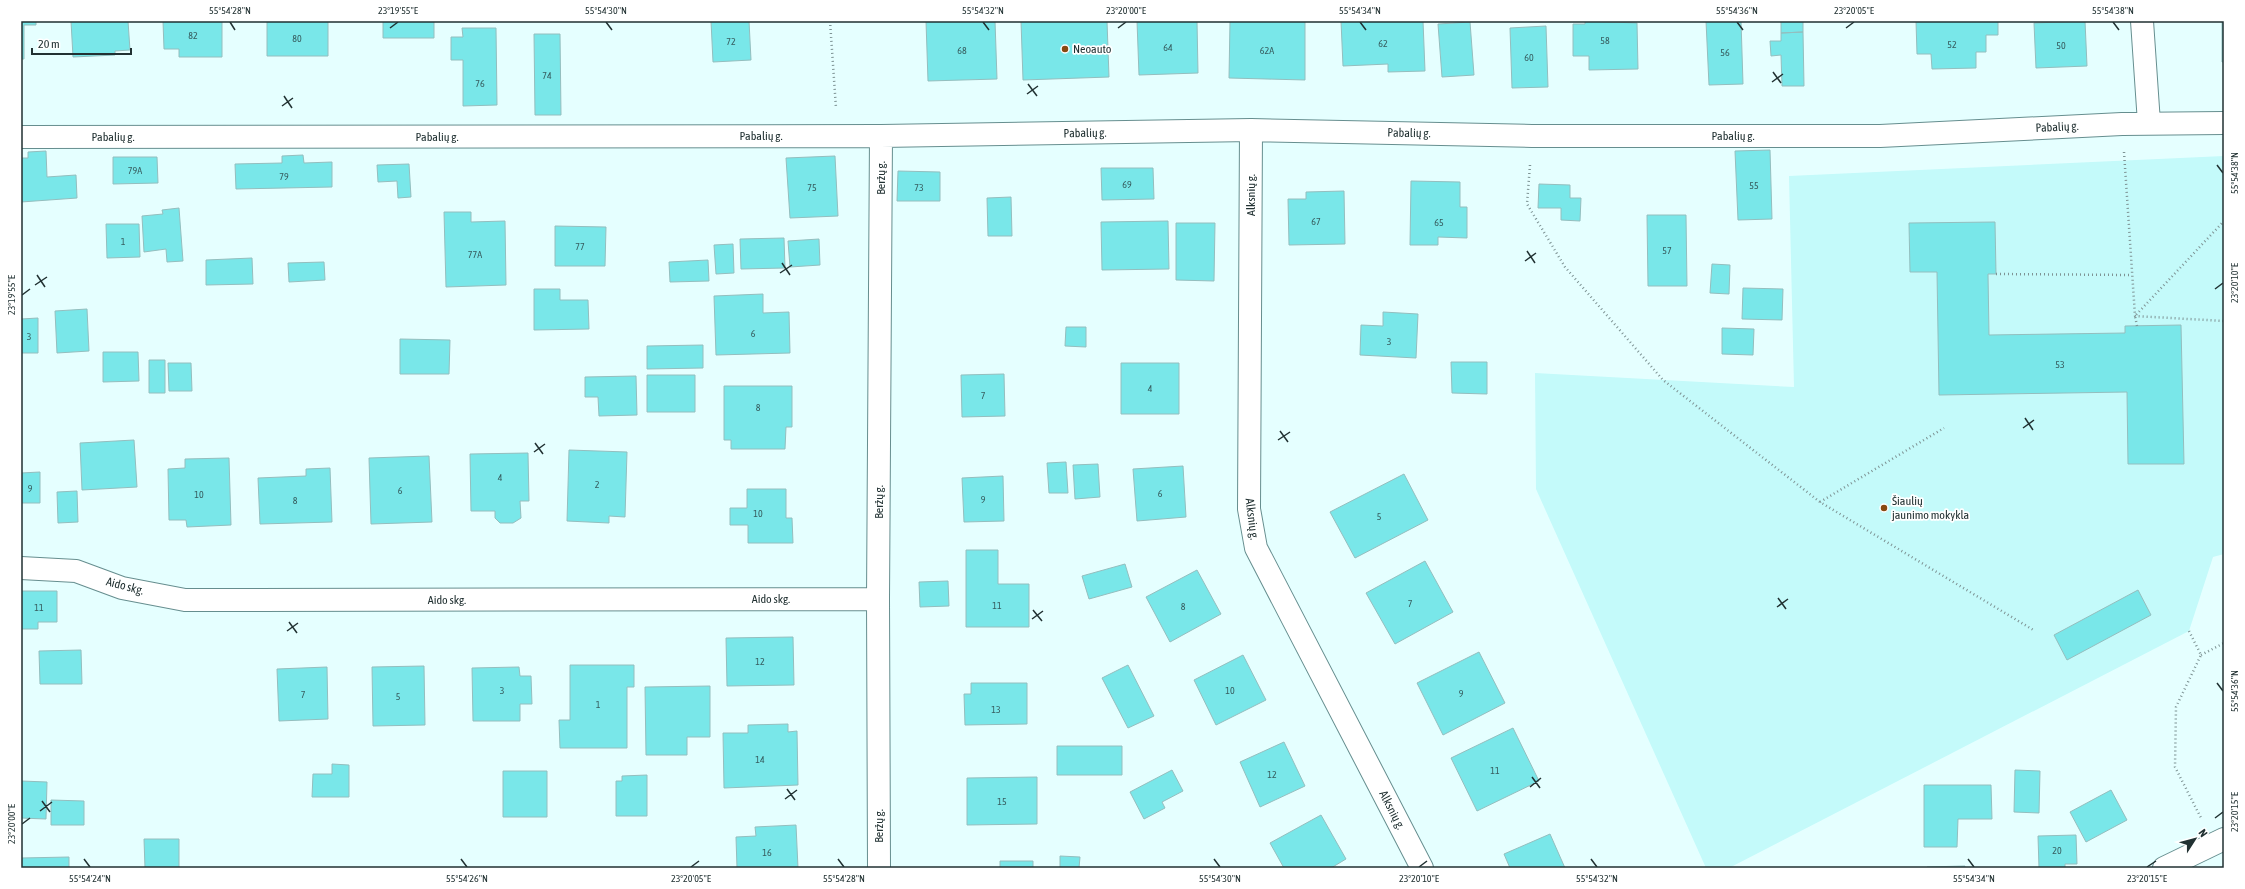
<svg xmlns="http://www.w3.org/2000/svg" width="2245" height="889" font-family="'Asap Condensed',sans-serif">
	<rect width="100%" height="100%" fill="#e5ffff"/>
	<path fill="#c4fafa" d="M2224,156V554L2213,557L2189,631L1729,868H1706L1536,489L1535,373L1794,387L1789,176Z"/>
	<path fill="#79e7e9" stroke="#94bebe" d="M21,21H36V25H24V59H21Z
		M71,21H128L130,50L115,51V55L73,57Z
		M163,21H222V57H179V49H164Z
		M267,21H328V56H267Z
		M383,21H434V38H383Z
		M711,21H749L751,60L713,62Z
		M926,21H995L997,79L928,81Z
		M1021,21H1107L1109,77L1023,80Z
		M1137,21H1197L1198,73L1139,75Z
		M1230,21H1305V80L1229,78Z
		M1341,21H1423L1425,71L1388,72V64L1343,66Z
		M1585,21L1637,23L1638,69L1589,70V56H1573V24H1585Z
		M1706,21H1741L1743,84L1709,85Z
		M1781,21H1803V32L1781,33Z
		M1916,21H1998V35H1986V52H1976V68L1932,69L1931,54H1917Z
		M2085,21L2087,66L2036,68L2034,23Z
		M2222,21H2224V62H2222Z
		M1470,22L1474,75L1442,77L1438,24Z
		M1546,26L1548,87L1512,88L1510,28Z
		M462,28H496L497,105L463,106V60H451V37H463Z
		M1803,32L1804,86H1782L1781,55L1771,56L1770,41H1781V33Z
		M534,34H560L561,115H535Z
		M1770,150L1772,219L1738,220L1735,151Z
		M46,151L47,177L76,175L77,198L21,202V158H28V152Z
		M303,155L304,163L332,162V187L236,189L235,164L282,163V156Z
		M835,156L838,216L790,218L786,158Z
		M113,157H157L158,183L113,184Z
		M409,164L411,197L398,198L397,181L378,182L377,165Z
		M1101,168H1153L1154,199L1102,200Z
		M898,171L940,172V201H897Z
		M1411,181L1460,182V207H1467V238L1438,237V245H1410Z
		M1539,184L1570,185V198H1581L1580,221L1561,220V208H1538Z
		M1344,191L1345,244L1289,245L1288,199H1306V192Z
		M1011,197L1012,236H988L987,198Z
		M179,208L183,261L167,262L166,249L144,252L142,216L163,214L162,210Z
		M444,212H471V222L505,221L506,285L446,287Z
		M1647,215H1686L1687,286H1648Z
		M1168,221L1169,269L1102,270L1101,222Z
		M1995,222L1996,274H1988L1989,335L2125,333V326L2181,325L2184,464H2128L2127,392L1939,395L1937,272H1910L1909,223Z
		M1176,223H1215L1214,281L1176,280Z
		M106,224H139L140,257L107,258Z
		M555,226L606,227L605,266H555Z
		M784,238L785,268L741,269L740,239Z
		M819,239L820,265L790,267L788,241Z
		M733,244L734,273L716,274L714,245Z
		M252,258L253,284L206,285V260Z
		M708,260L709,281L670,282L669,262Z
		M324,262L325,280L289,282L288,263Z
		M1712,264L1730,265L1729,294L1710,293Z
		M1743,288L1783,289L1782,320L1742,319Z
		M534,289H560V300H588L589,329L534,330Z
		M763,294V313L789,312L790,353L716,355L714,296Z
		M87,309L89,351L57,353L55,311Z
		M1383,312L1418,314L1416,358L1360,355L1361,325L1383,326Z
		M38,318V353H21V319Z
		M1066,327H1086V347L1065,346Z
		M1722,328L1754,329L1753,355L1722,354Z
		M400,339L450,340L449,374H400Z
		M703,345V368L647,369V346Z
		M103,352H138L139,381L103,382Z
		M149,360H165V393H149Z
		M1451,362H1487V394L1452,393Z
		M168,363H191L192,391H169Z
		M1121,363H1179V414H1121Z
		M1004,374L1005,416L962,417L961,375Z
		M647,375H695V412H647Z
		M636,376L637,415L599,416L598,397H585V377Z
		M724,386H792V427H786L785,449H731V440H724Z
		M134,440L137,487L82,490L80,443Z
		M569,450L627,452L625,517L609,516V523L567,521Z
		M528,453L529,501H520L521,518L513,523H500L495,518V511H471L470,454Z
		M429,456L432,522L371,524L369,458Z
		M229,458L231,525L187,527L186,520H169L168,469L185,468V459Z
		M1066,462L1068,493H1049L1047,463Z
		M1098,464L1100,497L1075,499L1073,465Z
		M1183,466L1186,517L1137,521L1133,469Z
		M330,468L332,522L260,524L258,478L306,476V469Z
		M40,472V503H21V473Z
		M1404,474L1428,520L1355,558L1330,512Z
		M1003,476L1004,521L964,522L962,478Z
		M747,489H786V518H792L793,543H748V525H730V508H747Z
		M77,491L78,522L58,523L57,492Z
		M966,550H998V584H1029V627H966Z
		M1425,561L1453,612L1395,644L1366,593Z
		M1125,564L1132,587L1089,599L1082,576Z
		M1197,570L1221,614L1170,642L1146,597Z
		M948,581L949,606L920,607L919,582Z
		M2138,590L2151,615L2067,660L2054,635Z
		M21,591H57V622H38V629H21Z
		M793,637L794,685L727,686L726,638Z
		M81,650L82,684H40L39,651Z
		M1479,652L1505,703L1443,735L1417,683Z
		M1243,655L1266,700L1216,725L1194,680Z
		M570,665H634V687H627V748H560L559,720H570Z
		M1128,665L1154,716L1128,728L1102,678Z
		M424,666L425,725L373,726L372,667Z
		M327,667L328,719L279,721L277,669Z
		M519,667L520,676H531L532,704H520V721H473L472,668Z
		M971,683H1027V724L965,725L964,694H971Z
		M710,686V737H687V755H646L645,687Z
		M788,724V732L797,731L798,785L724,788L723,733H748V725Z
		M1513,728L1539,781L1477,811L1451,758Z
		M1284,742L1305,786L1260,807L1240,762Z
		M1057,746H1122V775H1057Z
		M332,764L349,765V797H312L313,774H332Z
		M1172,770L1183,791L1162,802L1165,808L1144,819L1130,792Z
		M2015,770L2040,771L2039,813L2014,812Z
		M503,771H547V817H503Z
		M647,775V816H616V781H622V776Z
		M1037,777V824L967,825V778Z
		M21,781L47,782L46,819L21,818Z
		M1924,785H1991L1992,819H1958L1957,847H1924Z
		M2111,790L2127,820L2086,842L2070,812Z
		M51,800L84,801V825H51Z
		M1321,815L1346,859L1331,868H1284L1270,843Z
		M796,825L798,868H737L736,837L756,836L755,827Z
		M1550,834L1565,868H1510L1504,854Z
		M2076,835L2077,864H2065V868H2039L2038,836Z
		M144,839H179V868H145Z
		M1060,856L1080,857L1079,868H1060Z
		M69,857V868H21V858Z
		M1000,861H1033V868H1000Z
		M1965,866V868H1927V867Z"/>
	<g fill="none" stroke-linecap="round" stroke-linejoin="round">
		<g stroke="#668e8f" stroke-width="24">
			<path id="minor" d="M2142,21L2149,123
				M1251,130L1249,509L1256,548L1422,868
				M21,137L881,136L1251,130L1532,136H1880L2122,124L2224,123
				M21,568L76,571L122,588L185,600L878,599
				M879,868L878,599L881,136
				M2164,868L2224,839"/>
		</g>
		<path stroke="#7e9394" stroke-width="2.5" stroke-dasharray="1 3" stroke-linecap="butt" d="M830,21L836,108
			M2124,152L2135,316L2224,321
			M1530,165L1527,204L1565,267L1663,380L1820,502L2035,631
			M1996,274L2132,275
			M2137,326L2135,316L2224,221
			M1820,502L1944,428
			M2189,631L2201,655L2176,707L2175,767L2201,818
			M2201,655L2224,643"/>
		<use href="#minor" stroke="#fff" stroke-width="22"/>
	</g>
	<path fill="none" stroke="#213132" stroke-width="1.5" d="M230,22L235,30M606,22L612,30M983,22L989,30M1360,22L1366,30M1737,22L1743,30M2113,22L2119,30M390,28L398,22M1118,28L1126,22M1846,28L1854,22M1773,72L1781,83M1772,82L1783,74M1028,84L1037,96M1027,94L1038,86M284,96L292,108M282,106L293,98M2217,165L2223,173M1527,251L1535,263M1525,261L1536,253M782,263L790,275M780,273L792,265M37,275L45,287M35,285L47,277M2215,289L2223,283M22,295L30,289M2025,418L2033,430M2023,428L2034,420M1280,431L1288,442M1278,440L1290,432M535,443L543,454M534,452L545,444M1778,598L1786,609M1777,607L1788,599M1033,610L1042,621M1032,619L1043,611M289,622L297,633M287,631L298,623M2217,683L2223,691M1532,777L1540,788M1530,787L1541,778M787,789L795,800M785,799L797,790M42,801L50,812M40,811L52,802M2215,818L2223,812M22,824L30,818M84,859L90,867M461,859L467,867M838,859L844,867M1214,859L1220,867M1591,859L1597,867M1968,859L1974,867M691,867L699,861M1419,867L1427,861M2147,867L2156,861"/>
	<g fill="#884910" stroke="#fff" stroke-width="1.5">
		<circle cx="1065" cy="49" r="4"/>
		<circle cx="1884" cy="508" r="4"/>
	</g>
	<g text-anchor="middle" stroke-width="3.5" stroke-linejoin="round" paint-order="stroke">
		<g font-size="10" fill="#375e60">
			<text x="193" y="39">82</text>
			<text x="297" y="42">80</text>
			<text x="1605" y="44">58</text>
			<text x="731" y="45">72</text>
			<text x="1383" y="47">62</text>
			<text x="1952" y="48">52</text>
			<text x="2061" y="49">50</text>
			<text x="1168" y="51">64</text>
			<text x="962" y="54">68</text>
			<text x="1267" y="54">62A</text>
			<text x="1725" y="56">56</text>
			<text x="1529" y="61">60</text>
			<text x="547" y="79">74</text>
			<text x="480" y="87">76</text>
			<text x="135" y="174">79A</text>
			<text x="284" y="180">79</text>
			<text x="1127" y="188">69</text>
			<text x="1754" y="189">55</text>
			<text x="812" y="191">75</text>
			<text x="919" y="191">73</text>
			<text x="1316" y="225">67</text>
			<text x="1439" y="226">65</text>
			<text x="123" y="245">1</text>
			<text x="580" y="250">77</text>
			<text x="1667" y="254">57</text>
			<text x="475" y="258">77A</text>
			<text x="753" y="337">6</text>
			<text x="29" y="340">3</text>
			<text x="1389" y="345">3</text>
			<text x="2060" y="368">53</text>
			<text x="1150" y="392">4</text>
			<text x="983" y="399">7</text>
			<text x="758" y="411">8</text>
			<text x="500" y="481">4</text>
			<text x="597" y="488">2</text>
			<text x="30" y="492">9</text>
			<text x="400" y="494">6</text>
			<text x="1160" y="497">6</text>
			<text x="199" y="498">10</text>
			<text x="983" y="503">9</text>
			<text x="295" y="504">8</text>
			<text x="758" y="517">10</text>
			<text x="1379" y="520">5</text>
			<text x="1410" y="607">7</text>
			<text x="997" y="609">11</text>
			<text x="1183" y="610">8</text>
			<text x="39" y="611">11</text>
			<text x="760" y="665">12</text>
			<text x="502" y="694">3</text>
			<text x="1230" y="694">10</text>
			<text x="1461" y="697">9</text>
			<text x="303" y="698">7</text>
			<text x="398" y="700">5</text>
			<text x="598" y="708">1</text>
			<text x="996" y="713">13</text>
			<text x="760" y="763">14</text>
			<text x="1495" y="774">11</text>
			<text x="1272" y="778">12</text>
			<text x="1002" y="805">15</text>
			<text x="2057" y="854">20</text>
			<text x="767" y="856">16</text>
		</g>
		<g font-size="12" fill="#213132" stroke="#fff" text-anchor="start">
			<text x="1073" y="53">Neoauto</text>
			<text x="1892" y="505">Šiaulių<tspan x="1892" dy="14">jaunimo mokykla</tspan></text>
		</g>
		<g font-size="12" fill="#213132" stroke="#fff">
			<text transform="translate(2057 127) rotate(-3)" y="4">Pabalių g.</text>
			<text transform="translate(1085 133) rotate(-1)" y="4">Pabalių g.</text>
			<text transform="translate(1409 133) rotate(1)" y="4">Pabalių g.</text>
			<text x="761" y="140">Pabalių g.</text>
			<text x="1733" y="140">Pabalių g.</text>
			<text x="113" y="141">Pabalių g.</text>
			<text x="437" y="141">Pabalių g.</text>
			<text transform="translate(881 178) rotate(-90)" y="4">Beržų g.</text>
			<text transform="translate(1251 195) rotate(-90)" y="4">Alksnių g.</text>
			<text transform="translate(879 502) rotate(-90)" y="4">Beržų g.</text>
			<text transform="translate(1252 519) rotate(83)" y="4">Alksnių g.</text>
			<text transform="translate(125 586) rotate(15)" y="4">Aido skg.</text>
			<text x="771" y="603">Aido skg.</text>
			<text x="447" y="604">Aido skg.</text>
			<text transform="translate(1392 810) rotate(63)" y="4">Alksnių g.</text>
			<text transform="translate(879 826) rotate(-90)" y="4">Beržų g.</text>
		</g>
	</g>
	<rect width="2245" height="889" fill="none" stroke="#ffffff" stroke-width="44"/>
	<g transform="translate(2195 839) rotate(54)" stroke="#ffffff" stroke-width="3" paint-order="stroke">
	<path d="M0-3L7 15L0 10L-7 15Z" fill="#213132"/>
	<text y="-6" font-size="11" font-weight="bold" text-anchor="middle" fill="#213132">N</text>
	</g>
	<path d="M32 48v6h99v-6" fill="none" stroke="#213132" stroke-width="2"/>
	<text x="38" y="48" font-size="12" fill="#213132" stroke="#ffffff" stroke-width="3" paint-order="stroke">20 m</text>
	<rect x="22" y="22" width="2201" height="845" fill="none" stroke="#213132" stroke-width="1.5"/>
	<g font-size="10" text-anchor="middle" fill="#213132">
		<text x="230" y="14">55°54'28"N</text>
		<text x="398" y="14">23°19'55"E</text>
		<text x="606" y="14">55°54'30"N</text>
		<text x="983" y="14">55°54'32"N</text>
		<text x="1126" y="14">23°20'00"E</text>
		<text x="1360" y="14">55°54'34"N</text>
		<text x="1737" y="14">55°54'36"N</text>
		<text x="1854" y="14">23°20'05"E</text>
		<text x="2113" y="14">55°54'38"N</text>
		<text transform="translate(2234 173) rotate(-90)" y="4">55°54'38"N</text>
		<text transform="translate(2234 283) rotate(-90)" y="4">23°20'10"E</text>
		<text transform="translate(11 295) rotate(-90)" y="4">23°19'55"E</text>
		<text transform="translate(2234 691) rotate(-90)" y="4">55°54'36"N</text>
		<text transform="translate(2234 812) rotate(-90)" y="4">23°20'15"E</text>
		<text transform="translate(11 824) rotate(-90)" y="4">23°20'00"E</text>
		<text x="90" y="882">55°54'24"N</text>
		<text x="467" y="882">55°54'26"N</text>
		<text x="691" y="882">23°20'05"E</text>
		<text x="844" y="882">55°54'28"N</text>
		<text x="1220" y="882">55°54'30"N</text>
		<text x="1419" y="882">23°20'10"E</text>
		<text x="1597" y="882">55°54'32"N</text>
		<text x="1974" y="882">55°54'34"N</text>
		<text x="2147" y="882">23°20'15"E</text>
	</g>
</svg>
